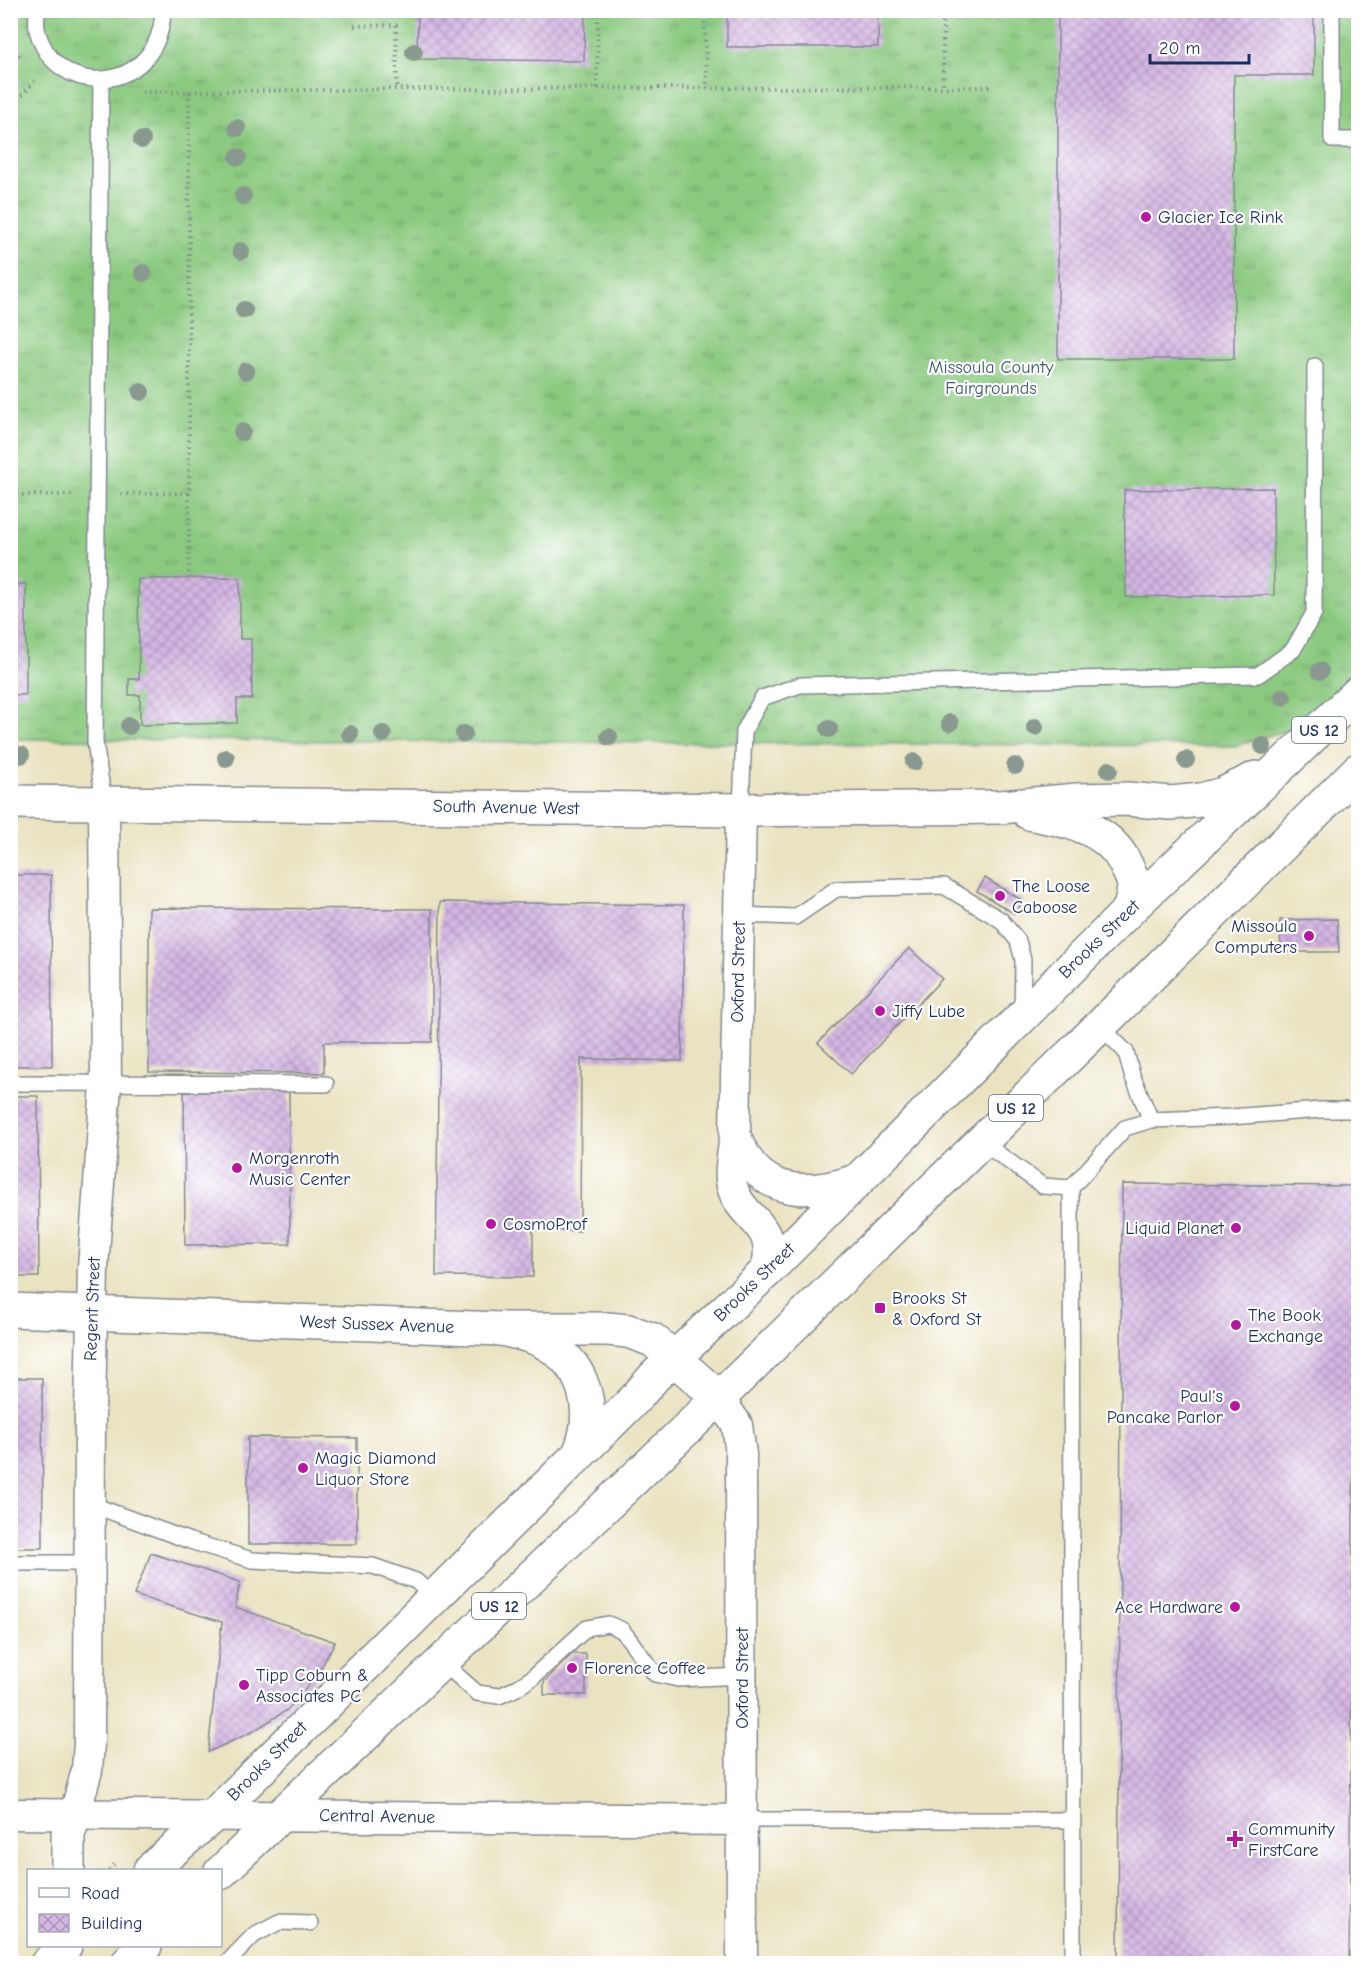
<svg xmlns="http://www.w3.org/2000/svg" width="1369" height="1974" font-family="'Comic Neue',sans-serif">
	<defs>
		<pattern id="grass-tufts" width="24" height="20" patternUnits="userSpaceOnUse" patternTransform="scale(1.5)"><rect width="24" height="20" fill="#8ac97f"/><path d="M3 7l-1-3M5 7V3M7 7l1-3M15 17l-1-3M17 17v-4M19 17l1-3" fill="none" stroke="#70a46b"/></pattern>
		<pattern id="building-cross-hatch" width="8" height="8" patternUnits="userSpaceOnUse" patternTransform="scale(1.5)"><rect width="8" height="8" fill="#d5b6e3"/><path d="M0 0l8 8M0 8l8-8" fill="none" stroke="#ac94bb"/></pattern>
	</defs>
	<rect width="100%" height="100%" fill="#fff"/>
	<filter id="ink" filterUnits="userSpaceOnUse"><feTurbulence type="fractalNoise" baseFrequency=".0167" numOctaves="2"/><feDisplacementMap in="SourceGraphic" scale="12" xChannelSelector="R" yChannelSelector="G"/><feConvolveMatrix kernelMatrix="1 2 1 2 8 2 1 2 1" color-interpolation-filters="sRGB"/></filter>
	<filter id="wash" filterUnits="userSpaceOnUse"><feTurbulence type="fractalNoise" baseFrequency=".008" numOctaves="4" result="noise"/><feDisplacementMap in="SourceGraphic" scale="24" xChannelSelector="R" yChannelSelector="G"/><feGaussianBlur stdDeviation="1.35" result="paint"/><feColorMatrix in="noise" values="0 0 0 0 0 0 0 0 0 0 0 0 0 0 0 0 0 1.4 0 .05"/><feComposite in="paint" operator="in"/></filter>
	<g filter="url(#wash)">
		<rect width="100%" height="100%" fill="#eae3c1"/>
		<path fill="url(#grass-tufts)" stroke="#527c6e" stroke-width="1.5" d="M11,11H1358V666L1323,709L1284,731L1235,746L11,739Z"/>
		<g id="blocks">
			<path fill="url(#building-cross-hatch)" d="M418,10H585L584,61L417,59Z
				M727,10H878V47H727Z
				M1058,10H1314V75H1234V359H1058Z
				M1273,488L1274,595L1126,597L1124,490Z
				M10,573H13L12,584H26V695H10Z
				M240,578V639H251L252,699H237V723L140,725V695H129V679H139L138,579Z
				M10,875H51L52,1066H10Z
				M985,878L1023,901L1015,914L977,891Z
				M440,902L684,905L682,1061L581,1059L580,1231L533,1230V1277L436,1276Z
				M149,908L432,909V1042H324V1073L149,1072Z
				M1337,919L1339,952H1281L1280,920Z
				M909,948L942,979L851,1074L818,1043Z
				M289,1091L290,1244L185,1245L184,1092Z
				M10,1096H38L39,1277H10Z
				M1122,1184L1356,1186L1349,1964H1118Z
				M10,1378H42L43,1548H10Z
				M248,1437L357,1438V1544H248Z
				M151,1553L240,1582L235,1607L335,1642L316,1677L287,1710L252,1732L208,1752L222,1622L134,1595Z
				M572,1654H586V1695H544V1682Z"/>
		</g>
	</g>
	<g filter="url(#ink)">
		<use href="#blocks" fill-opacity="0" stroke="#828990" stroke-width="1.5"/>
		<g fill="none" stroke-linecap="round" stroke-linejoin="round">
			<g stroke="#828990" stroke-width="18">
				<path id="lane" d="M37,10C37,16 36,23 37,29C54,103 161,94 163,10
					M1332,10V140H1358
					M101,80L95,742L104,803
					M741,810L744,731L762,698L800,685L1258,675L1293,650L1314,613L1315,366
					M739,915L795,917L836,889L944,886L1001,920L1018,941L1023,960L1022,1012
					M1100,1026L1126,1052L1132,1075L1151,1120
					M10,1083L326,1084
					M982,1142L1043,1186L1071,1188
					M90,1504L190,1541L252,1560L373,1566L416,1581L433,1597
					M10,1563H90
					M441,1661L477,1693L499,1696L515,1689L532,1678L587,1628L608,1624L622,1630L655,1674L678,1679L742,1676
					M743,1820H1073
					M226,1964L254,1935L279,1922L310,1923
					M1073,1964L1071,1188L1125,1128L1151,1120L1230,1117L1321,1110H1358"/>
			</g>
			<g stroke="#828990" stroke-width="33">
				<path id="street" d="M741,810L735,1134C734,1150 728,1171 732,1186C742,1223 781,1222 765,1273
					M735,1134C756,1195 804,1198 857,1179
					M719,1398L737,1425L741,1454L742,1964
					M10,1814C255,1814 499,1817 743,1820
					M75,1814L87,1770L89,1744L90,1411L93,1268L106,1084L104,803"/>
			</g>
			<g stroke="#828990" stroke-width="36">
				<path id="secondary" d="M10,802L741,810L1001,807
					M10,1310L501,1329H607L628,1331L653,1340L719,1398"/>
			</g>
			<g stroke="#828990" stroke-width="36">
				<path id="highway" d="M1001,807L1077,800L1127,799L1171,803L1201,800L1223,794L1256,778
					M1029,813C1066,821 1107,826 1125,863C1128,870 1133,878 1134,885C1134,893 1131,902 1130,909
					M501,1329C514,1332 529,1334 542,1341C585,1363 598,1410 579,1454
					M68,1870V1834L75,1814
					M150,1870L214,1815L635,1399L654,1377L765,1273L1130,909L1358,693
					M220,1873L719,1398L1100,1026L1358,770
					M47,1964L65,1946
					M127,1964L145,1946"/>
			</g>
			<path stroke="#828990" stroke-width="4" stroke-dasharray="1.5 4.5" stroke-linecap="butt" d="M704,10L707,88
				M943,10V87
				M354,26L396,25L397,89
				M10,47L20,56
				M597,88L598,10
				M142,92L397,89L993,87
				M10,109L37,78
				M121,494L189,493
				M10,495H74
				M189,579V91
				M109,1870L117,1861"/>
			<use href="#lane" stroke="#fff" stroke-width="15"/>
			<use href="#street" stroke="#fff" stroke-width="30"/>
			<use href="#secondary" stroke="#fff" stroke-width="33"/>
			<use href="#highway" stroke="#fff" stroke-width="33"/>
		</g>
		<g fill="#8a9990">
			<circle cx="414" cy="52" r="9"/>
			<circle cx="237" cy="128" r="9"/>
			<circle cx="142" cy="140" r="9"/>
			<circle cx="238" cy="157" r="9"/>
			<circle cx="243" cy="196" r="9"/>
			<circle cx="241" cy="251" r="9"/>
			<circle cx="143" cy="273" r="9"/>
			<circle cx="244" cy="310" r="9"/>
			<circle cx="246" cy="371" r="9"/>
			<circle cx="141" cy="392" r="9"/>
			<circle cx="242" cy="432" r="9"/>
			<circle cx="1320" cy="671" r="9"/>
			<circle cx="1283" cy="697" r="9"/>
			<circle cx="950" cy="723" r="9"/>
			<circle cx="129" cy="726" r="9"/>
			<circle cx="1035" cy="727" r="9"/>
			<circle cx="829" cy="729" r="9"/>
			<circle cx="350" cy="734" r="9"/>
			<circle cx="383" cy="734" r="9"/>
			<circle cx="464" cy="734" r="9"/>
			<circle cx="609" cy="737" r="9"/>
			<circle cx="1263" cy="746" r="9"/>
			<circle cx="21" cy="755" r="9"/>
			<circle cx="226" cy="758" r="9"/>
			<circle cx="1186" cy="760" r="9"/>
			<circle cx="914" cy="762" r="9"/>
			<circle cx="1015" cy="766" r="9"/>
			<circle cx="1109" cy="770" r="9"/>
		</g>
	</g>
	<g fill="#b5179e" stroke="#fff" stroke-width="2">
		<circle cx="1146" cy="217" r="6"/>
		<circle cx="1000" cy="896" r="6"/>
		<circle cx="1309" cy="936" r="6"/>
		<circle cx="880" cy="1011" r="6"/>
		<circle cx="237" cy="1168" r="6"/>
		<circle cx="491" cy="1224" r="6"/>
		<circle cx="1236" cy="1228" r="6"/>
		<rect x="874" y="1302" width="12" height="12" rx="3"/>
		<circle cx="1236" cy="1325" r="6"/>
		<circle cx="1235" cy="1406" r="6"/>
		<circle cx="303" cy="1468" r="6"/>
		<circle cx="1235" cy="1607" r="6"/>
		<circle cx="572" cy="1668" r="6"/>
		<circle cx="244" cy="1685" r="6"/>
		<path d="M1232 1830h6v6h6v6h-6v6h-6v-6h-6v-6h6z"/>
	</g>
	<g text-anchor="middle" stroke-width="4.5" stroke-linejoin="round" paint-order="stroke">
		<g fill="#fff" stroke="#5f6d8e" stroke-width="1.5">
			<rect x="1292" y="717" width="54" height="26" rx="4.5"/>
			<rect x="989" y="1095" width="54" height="26" rx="4.5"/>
			<rect x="472" y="1593" width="54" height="26" rx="4.5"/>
		</g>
		<g font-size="16" font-weight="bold" fill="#1b2f5e">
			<text x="1319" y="736">US 12</text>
			<text x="1016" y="1114">US 12</text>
			<text x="499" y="1612">US 12</text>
		</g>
		<g font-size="18" fill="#1b2f5e" stroke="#fff" text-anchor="start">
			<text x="1158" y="223">Glacier Ice Rink</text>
			<text x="1012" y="892">The Loose<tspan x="1012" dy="21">Caboose</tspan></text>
			<text x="1297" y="932" text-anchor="end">Missoula<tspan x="1297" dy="21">Computers</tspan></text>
			<text x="892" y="1017">Jiffy Lube</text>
			<text x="249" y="1164">Morgenroth<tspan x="249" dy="21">Music Center</tspan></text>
			<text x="503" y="1230">CosmoProf</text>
			<text x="1224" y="1234" text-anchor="end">Liquid Planet</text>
			<text x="892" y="1304">Brooks St<tspan x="892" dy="21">&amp; Oxford St</tspan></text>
			<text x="1248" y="1321">The Book<tspan x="1248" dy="21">Exchange</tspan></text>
			<text x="1223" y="1402" text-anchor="end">Paul's<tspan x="1223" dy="21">Pancake Parlor</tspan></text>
			<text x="315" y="1464">Magic Diamond<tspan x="315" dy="21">Liquor Store</tspan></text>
			<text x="1223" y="1613" text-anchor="end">Ace Hardware</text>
			<text x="584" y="1674">Florence Coffee</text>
			<text x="256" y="1681">Tipp Coburn &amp;<tspan x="256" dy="21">Associates PC</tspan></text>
			<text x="1248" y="1835">Community<tspan x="1248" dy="21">FirstCare</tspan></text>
		</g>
		<g font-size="18" fill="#3c5d68" stroke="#fff">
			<text x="991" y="373">Missoula County<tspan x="991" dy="21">Fairgrounds</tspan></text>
		</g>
		<g font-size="18" fill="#1b2f5e" stroke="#fff">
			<text transform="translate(506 807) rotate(1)" y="6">South Avenue West</text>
			<text transform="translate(1099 939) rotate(-44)" y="6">Brooks Street</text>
			<text transform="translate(738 972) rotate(-89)" y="6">Oxford Street</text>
			<text transform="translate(754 1282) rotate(-44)" y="6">Brooks Street</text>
			<text transform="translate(92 1309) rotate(-88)" y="6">Regent Street</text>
			<text transform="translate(377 1324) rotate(2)" y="6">West Sussex Avenue</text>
			<text transform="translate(742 1678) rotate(-90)" y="6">Oxford Street</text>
			<text transform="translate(267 1761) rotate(-45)" y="6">Brooks Street</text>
			<text transform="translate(377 1816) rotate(1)" y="6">Central Avenue</text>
		</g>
	</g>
	<rect width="1369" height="1974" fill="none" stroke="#fff" stroke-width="36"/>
	<rect x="27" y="1869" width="195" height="78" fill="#ffffff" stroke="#a4acbf" stroke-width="1.5"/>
	<rect x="39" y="1888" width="30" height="9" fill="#ffffff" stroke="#a4acbf" stroke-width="1.5"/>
	<text x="81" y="1899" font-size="18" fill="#1b2f5e">Road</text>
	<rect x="39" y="1914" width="30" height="18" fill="url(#building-cross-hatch)" stroke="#a4acbf" stroke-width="1.5"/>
	<text x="81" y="1929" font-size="18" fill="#1b2f5e">Building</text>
	<path d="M1150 54v9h99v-9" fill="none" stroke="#1b2f5e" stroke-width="3"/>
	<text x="1159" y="54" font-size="18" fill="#1b2f5e" stroke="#ffffff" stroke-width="4.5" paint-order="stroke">20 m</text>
</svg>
